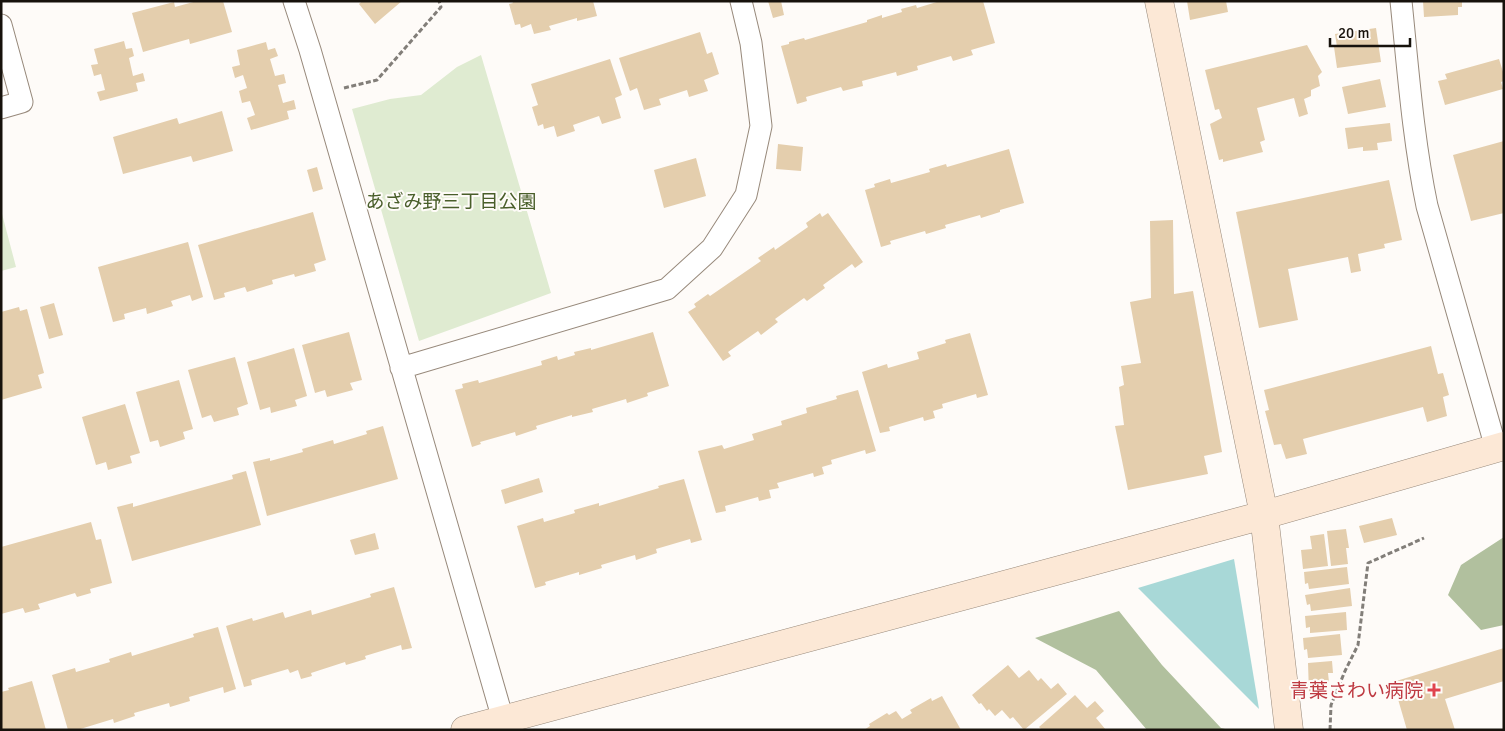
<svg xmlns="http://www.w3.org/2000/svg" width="1505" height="731" font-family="Signika,'Noto Sans JP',sans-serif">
	<rect width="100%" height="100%" fill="#fefbf8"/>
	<path fill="#dfebd1" d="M481,55L551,293L419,341L352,109L390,99L421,95L457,67Z
		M1,210L16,267L1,271Z"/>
	<path fill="#b1c09e" d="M1504,537V625L1481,630L1448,595L1461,565Z
		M1119,611L1162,665L1221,728L1229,730H1147L1096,670L1035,638Z"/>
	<path fill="#a8d8d7" d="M1234,559L1259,709L1138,588Z"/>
	<path fill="#e4cead" d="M197,1H223L232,32L190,44L189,39L143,52L132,13L174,2L175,7Z
		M362,1H402L375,24L359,4Z
		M512,1H593L597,16L577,21V18L549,26L551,30L534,34L531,24L521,28L520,24L515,25L509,4L513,3Z
		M768,1H781L784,15L773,18Z
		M940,1H983L995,43L971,50L973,55L953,61L951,56L917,66L918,70L897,76L896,72L862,81L863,86L843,91L841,87L806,97L807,101L797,104L781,46L789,44V42L804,38L805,40L867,22V20L882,15V18L902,12L901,9L916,5L917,8Z
		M1187,1H1226L1228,12L1190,20Z
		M1423,1H1462V7H1458V15L1424,17Z
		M1376,28L1381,62L1337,68L1334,47H1337L1335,34Z
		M700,32L707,54L712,52L719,74L704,80L708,91L689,97L687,90L659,99L661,105L644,110L637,88L630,91L619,58Z
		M124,41L126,49L132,48L134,56L129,58L133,76L143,73L145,81L136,83L138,91L100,101L97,92L105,90L101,74L94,76L91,65L98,64L94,49Z
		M266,42L268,50L275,48L278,56L270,59L275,76L284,74L286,83L278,85L283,103L294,100L296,109L287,111L289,119L251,130L247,118L255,115L250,101L242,103L239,91L247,88L243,75L235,78L232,67L240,65L237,50Z
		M1307,45L1322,72L1318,76L1320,86L1311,90V96L1304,99L1308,114L1299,117L1294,98L1257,108L1265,140L1260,142L1263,152L1223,162V159L1219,160L1210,124L1222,118L1219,109L1215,110L1205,70Z
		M610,59L622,95L615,98L621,118L602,124L599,116L573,125L575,131L557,137L554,126L544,129L543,124L538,126L532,107L538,105L531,84Z
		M1499,59L1504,75V81L1501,82L1503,89L1445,105L1438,81L1447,79L1445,74Z
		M1380,79L1386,107L1348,114L1342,87Z
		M222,111L233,151L193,162L191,156L123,174L113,137L177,118L179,124Z
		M1390,123L1392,141L1377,143L1378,150L1363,151V147L1348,149L1345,128Z
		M1504,141V213L1471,221L1453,155Z
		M778,144L803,147L801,171L776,169Z
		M1009,149L1024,203L1000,210V212L981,218L980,215L945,225L946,228L926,234L925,231L890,241L891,244L881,247L865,190L875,187L874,184L890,179L891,183L930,172L929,169L946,164L947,167Z
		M696,158L706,196L664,208L654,170Z
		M317,167L323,189L313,192L307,170Z
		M1389,180L1402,240L1384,244L1385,248L1358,254L1361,271L1351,273L1348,257L1288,269L1298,320L1259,328L1236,212Z
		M313,212L326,260L314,264L316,271L295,277L294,274L272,280L273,284L247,292L245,287L224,293L225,297L214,300L198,245Z
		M820,213L822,217L828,213L863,262L855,268L852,264L823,285L825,288L807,301L804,298L775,319L778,322L761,335L758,331L728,352L731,356L723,361L688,312L696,307L694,304L708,294L710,296L761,261L758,258L774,247L775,250L808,227L806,223Z
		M1173,220L1174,294L1193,291L1222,452L1204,456L1208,474L1128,490L1115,426L1124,425L1119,387L1124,385L1121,366L1141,363L1130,302L1151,298L1150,221Z
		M188,242L203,297L192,301L190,295L171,301L173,306L147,314L146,308L124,314L125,319L113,322L98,267Z
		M54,303L63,335L49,339L40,307Z
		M19,307L20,311L27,309L44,373L38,375L42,388L1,400V312Z
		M349,332L362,380L350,383L353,390L327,397L325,390L315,393L302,345Z
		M653,332L669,386L647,393L648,396L627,403L626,399L592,409L593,412L572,417V415L536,426L537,429L516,436L515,432L480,442L481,444L472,447L455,390L463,388L462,384L478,380L479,383L542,365L541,361L557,356L558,360L575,355L574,352L591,348V350Z
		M970,333L988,395L977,398L976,394L942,404L943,408L933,411L935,418L924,421L923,417L889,427L890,431L880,433L862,372L887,364L888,368L919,359L917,352L946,343L945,340Z
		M1431,346L1438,374L1443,373L1449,395L1443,397L1447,416L1427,422L1423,407L1303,439L1307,454L1286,459L1281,444L1274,445L1265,411L1269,410L1264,390Z
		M294,348L307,396L295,400L297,406L271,413L270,407L260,410L247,362Z
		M235,357L248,404L237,408L239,415L214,422L211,415L202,418L188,370Z
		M179,380L193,429L183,432L185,439L160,447L158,440L150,442L136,392Z
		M858,390L876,451L866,454L865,450L831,460L832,464L822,467L824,474L814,477L813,473L777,483L779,488L769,490L771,498L759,501L758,497L725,506L726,511L716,513L698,451L722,445L724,449L754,440L752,434L782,425L781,421L807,413L806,408L837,399L836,396Z
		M125,404L140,453L130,456L132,463L108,470L106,462L96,465L82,417Z
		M383,426L398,479L267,516L253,462L270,458V461L303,452L302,449L333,440L334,444L367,434L366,431Z
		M246,471L261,525L132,561L117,507L133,503V507L233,479L232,475Z
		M539,478L543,492L505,504L501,490Z
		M684,479L702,540L691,543L690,539L656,549L657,553L636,560L635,555L601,565L602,568L579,575V572L545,582L546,585L535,588L517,526L543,518L544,522L575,513L574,510L599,503V506L659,488L658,486Z
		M1392,518L1397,535L1364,543L1359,526Z
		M91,522L96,540L101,539L112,583L90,589L91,593L77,597L75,593L38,604L40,609L25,613L23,608L1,614V547Z
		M1346,529L1349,548H1346L1348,564L1331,566L1327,531Z
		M375,533L379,549L355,555L350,540Z
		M1324,534L1328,566L1303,569L1301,550L1312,549L1310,536Z
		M1347,567L1349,584L1309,589L1308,583L1305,584L1304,572Z
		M394,587L412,648L402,650L401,645L365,656L366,659L346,665L345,662L311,673L312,676L301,679L298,670L290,673L288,669L251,680L252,685L244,687L226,626L252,618L253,621L283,612L285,618L311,610L312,615L371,597L370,594Z
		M1350,588L1352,606L1311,611L1310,604L1307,605L1305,595Z
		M1346,612L1347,630L1310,633V627L1306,628L1305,616Z
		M218,627L236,689L224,693L223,687L189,697L190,701L170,707L169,703L134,713L135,716L114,723L113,719L77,730H68L52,675L75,668L76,672L110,662L109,659L131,652L132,656L194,637L193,634Z
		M1340,634L1342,655L1308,658L1307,649L1304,650L1303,638Z
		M1504,648V681L1445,699L1455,730H1407L1393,682Z
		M1332,661L1333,673H1328L1329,682L1326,683V692L1309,693L1308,663Z
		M1008,665L1019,678L1029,670L1038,681L1041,678L1051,689L1058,683L1067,694L1024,730L1013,717L1010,719L1002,710L995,716L989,709L987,711L981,703L979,704L972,695Z
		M32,681L46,730H1V692L9,690L8,688Z
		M1075,695L1087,708L1095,701L1104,711L1096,718L1106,730H1042L1039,727Z
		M942,696L961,730H864L870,726L869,724L887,713L889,715L896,711L902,719L912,713L910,710L931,698L932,701Z"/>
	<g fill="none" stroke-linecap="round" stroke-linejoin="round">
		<g stroke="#97897b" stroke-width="23">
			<path id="street" d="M294,1L310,50L506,730
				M1401,1C1408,69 1413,139 1427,206L1496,448
				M1,25L22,102L1,108
				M401,368L667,289L712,248L746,195L761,126L751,43L741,1"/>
		</g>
		<g stroke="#97897b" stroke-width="29">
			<path id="secondary" d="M1159,1L1264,515L1289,730
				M465,730L1264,515L1504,446"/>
		</g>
		<path stroke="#827e79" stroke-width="3" stroke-dasharray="5 2.5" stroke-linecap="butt" d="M344,88L377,80L441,7L439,1
			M1330,730L1331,705L1345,671L1358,645L1368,563L1424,538"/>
		<use href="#street" stroke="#fff" stroke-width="21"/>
		<use href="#secondary" stroke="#fce8d6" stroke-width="28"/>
	</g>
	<path fill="#e0444e" stroke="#fefbf8" stroke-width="2" d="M1431.5 682.5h5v5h5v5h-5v5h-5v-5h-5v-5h5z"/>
	<g text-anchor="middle" stroke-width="4" stroke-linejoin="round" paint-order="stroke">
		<g font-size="19" fill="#495e2a" stroke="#fefbf8">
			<text x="451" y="208">あざみ野三丁目公園</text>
		</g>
		<g font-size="19" fill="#be3a42" stroke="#fefbf8" text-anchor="end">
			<text x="1423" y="697">青葉さわい病院</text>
		</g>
	</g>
	<rect width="1505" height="731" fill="none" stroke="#17120c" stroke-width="5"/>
	<path d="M1330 38v8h80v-8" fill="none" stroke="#17120c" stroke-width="2.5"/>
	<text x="1338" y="38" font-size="15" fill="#17120c" stroke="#fefbf8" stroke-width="4" paint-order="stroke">20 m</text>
</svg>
